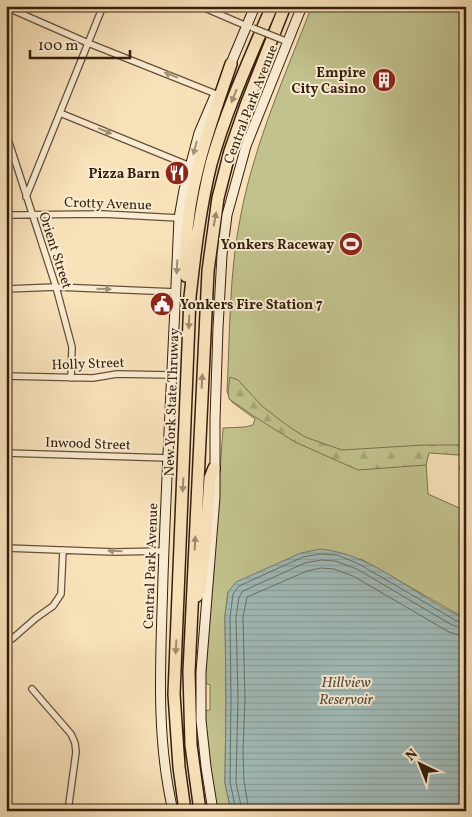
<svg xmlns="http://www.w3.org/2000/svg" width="472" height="817" font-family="Vollkorn,serif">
	<defs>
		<pattern id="forest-firs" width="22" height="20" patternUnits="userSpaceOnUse" patternTransform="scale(1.25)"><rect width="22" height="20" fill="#c1c28d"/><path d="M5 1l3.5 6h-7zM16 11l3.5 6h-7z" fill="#a6a678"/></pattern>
		<pattern id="water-rules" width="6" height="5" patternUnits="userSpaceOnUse" patternTransform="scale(1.25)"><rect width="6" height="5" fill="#a1bcb9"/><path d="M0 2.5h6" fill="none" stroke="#8ba19e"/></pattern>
	</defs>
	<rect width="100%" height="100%" fill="#f8e2ba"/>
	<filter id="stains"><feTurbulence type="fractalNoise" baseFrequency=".004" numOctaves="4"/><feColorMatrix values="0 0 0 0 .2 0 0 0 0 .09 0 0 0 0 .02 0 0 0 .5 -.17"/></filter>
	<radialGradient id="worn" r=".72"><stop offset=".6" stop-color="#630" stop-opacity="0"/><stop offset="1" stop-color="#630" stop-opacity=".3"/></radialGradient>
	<path fill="#c1c28d" stroke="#7c704d" d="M312,6H466V446H425L428,494L466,511V619L361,559L228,592L225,616L226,699L225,783L231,811H216L204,711L210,710V685L205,683L223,428L245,427L253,425L255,419L232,402L227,392C230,333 229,272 241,214C255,142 285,75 312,6Z"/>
	<path fill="url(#forest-firs)" stroke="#7c704d" d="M230,377L238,380L262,406L288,426L305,437L342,450L424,445H466V458L459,455L429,453L426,465L358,470L295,442L255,417L229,399L228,392Z"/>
	<path fill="url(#water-rules)" stroke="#767d74" d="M320,549C375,554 416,598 466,619V811H231L225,783L226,699L225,616L228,592L236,582L301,553Z"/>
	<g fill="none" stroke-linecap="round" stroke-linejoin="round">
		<path stroke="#6c6e63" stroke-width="1" d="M236,811L230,782L231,699L230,617L233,594L239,586L303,557L320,554L337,555L359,564L455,620L466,623
			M242,811L236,782L238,699L236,617L239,597L243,591L305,563L321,560L335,561L357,569L452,625L466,629
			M249,811L244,781L243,751L245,699L243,617L247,597L307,571L321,568L334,569L353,576L449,632L466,637"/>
		<g stroke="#665038" stroke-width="8">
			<path id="street" d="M200,6L249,27
				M6,7L88,43L216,94
				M60,113L190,166
				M6,133L56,287L72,347L71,378
				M26,197L103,6
				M6,215L103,214L179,218
				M6,289L56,287L176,292
				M6,376L93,378L117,374L172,375
				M6,453L169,458
				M463,467L466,468
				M6,548L114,552L164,551
				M6,641L12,639L36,618L53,606L61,594L63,550
				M32,689L71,734L75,743L76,752L68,811"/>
		</g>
		<g stroke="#361f0d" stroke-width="11">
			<path id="secondary" d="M229,68L255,6
				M173,811C155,734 161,656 163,577C167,458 174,338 179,218L184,190L199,133L214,98
				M213,811L206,767L201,720V672L215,497V420L218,328L222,255L227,215L246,146L302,6"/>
		</g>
		<g stroke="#361f0d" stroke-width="14">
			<path id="highway" d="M186,276C185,266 186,256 186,246C188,183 211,123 231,64
				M197,596L200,590L206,536L210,478L214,468
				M185,811L179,767L174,694L190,297C195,252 200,208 211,164C226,110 250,58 272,6
				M200,811L191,745L189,672L208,271L218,198L230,151L246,105L285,6"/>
		</g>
		<use href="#street" stroke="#faecd2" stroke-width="5.5"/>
		<use href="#secondary" stroke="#faecd2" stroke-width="9"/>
		<use href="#highway" stroke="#f8e2ba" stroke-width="11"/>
		<g stroke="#665038" stroke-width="8" stroke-linecap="butt">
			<path id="street-bridge" d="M253,28L283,40"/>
		</g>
		<use href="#street-bridge" stroke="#faecd2" stroke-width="5.5"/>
	</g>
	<defs><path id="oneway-solid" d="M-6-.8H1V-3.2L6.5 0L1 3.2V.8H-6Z" transform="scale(1.25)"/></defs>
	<g fill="#a29079">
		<use href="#oneway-solid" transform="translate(171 75) rotate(-158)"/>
		<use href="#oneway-solid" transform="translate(105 131) rotate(22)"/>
		<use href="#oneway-solid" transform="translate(195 148) rotate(105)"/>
		<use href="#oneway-solid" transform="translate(177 267) rotate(93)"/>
		<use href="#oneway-solid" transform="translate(104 289) rotate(2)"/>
		<use href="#oneway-solid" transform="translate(115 551) rotate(-179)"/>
	</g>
	<g fill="#a18a6c">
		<use href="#oneway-solid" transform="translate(234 96) rotate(112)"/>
		<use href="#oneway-solid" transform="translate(215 219) rotate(-80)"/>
		<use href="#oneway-solid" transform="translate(189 322) rotate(92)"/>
		<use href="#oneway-solid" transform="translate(202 381) rotate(-87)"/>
		<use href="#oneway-solid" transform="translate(183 485) rotate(93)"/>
		<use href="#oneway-solid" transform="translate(195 543) rotate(-87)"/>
		<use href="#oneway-solid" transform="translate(176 647) rotate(93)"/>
	</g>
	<defs>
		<g id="building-disc" transform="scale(1.25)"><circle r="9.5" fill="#8f2418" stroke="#faecd2"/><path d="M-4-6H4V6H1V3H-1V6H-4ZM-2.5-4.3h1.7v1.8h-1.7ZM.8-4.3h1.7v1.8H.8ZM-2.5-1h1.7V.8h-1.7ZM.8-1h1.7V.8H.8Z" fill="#fff"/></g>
		<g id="restaurant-disc" transform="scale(1.25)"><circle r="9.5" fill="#8f2418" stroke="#faecd2"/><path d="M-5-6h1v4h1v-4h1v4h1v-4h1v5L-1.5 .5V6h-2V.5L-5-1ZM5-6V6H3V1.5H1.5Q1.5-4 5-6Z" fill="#fff"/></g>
		<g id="stadium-disc" transform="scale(1.25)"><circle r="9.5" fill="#8f2418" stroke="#faecd2"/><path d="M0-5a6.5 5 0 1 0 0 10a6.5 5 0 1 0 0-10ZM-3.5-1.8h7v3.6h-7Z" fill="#fff"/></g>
		<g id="civic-disc" transform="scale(1.25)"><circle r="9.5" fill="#8f2418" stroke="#faecd2"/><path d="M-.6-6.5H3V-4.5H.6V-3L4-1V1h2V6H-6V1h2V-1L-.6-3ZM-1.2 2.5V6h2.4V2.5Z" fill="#fff"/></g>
	</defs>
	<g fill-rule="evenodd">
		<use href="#building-disc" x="384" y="80"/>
		<use href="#restaurant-disc" x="177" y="173"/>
		<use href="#stadium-disc" x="351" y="244"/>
		<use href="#civic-disc" x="162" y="304"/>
	</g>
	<g text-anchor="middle" stroke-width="4" stroke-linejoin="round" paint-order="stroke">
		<g font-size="14" font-weight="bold" fill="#361f0d" stroke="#faecd2" text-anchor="end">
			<text x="366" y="77">Empire<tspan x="366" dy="16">City Casino</tspan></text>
			<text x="160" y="178">Pizza Barn</text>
			<text x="334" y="249">Yonkers Raceway</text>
			<text x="180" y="309" text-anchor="start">Yonkers Fire Station 7</text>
		</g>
		<g font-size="14" fill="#361f0d" stroke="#faecd2">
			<text transform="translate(250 104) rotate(-69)" y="5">Central Park Avenue</text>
			<text transform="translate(108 203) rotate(2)" y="5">Crotty Avenue</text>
			<text transform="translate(56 250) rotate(72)" y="5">Orient Street</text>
			<text transform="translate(88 363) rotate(-2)" y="5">Holly Street</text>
			<text transform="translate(171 402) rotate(-88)" y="5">New York State Thruway</text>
			<text transform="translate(88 443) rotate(2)" y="5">Inwood Street</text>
			<text transform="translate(150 566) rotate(-88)" y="5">Central Park Avenue</text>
		</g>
		<g font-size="15" font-style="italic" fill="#564e41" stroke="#faecd2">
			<text x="346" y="687">Hillview<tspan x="346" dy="17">Reservoir</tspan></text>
		</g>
	</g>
	<rect width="472" height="817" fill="none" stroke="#f8e2ba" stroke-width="25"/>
	<rect x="8" y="8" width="457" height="802" fill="none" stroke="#361f0d" stroke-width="2.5"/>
	<rect x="12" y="12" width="447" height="792" fill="none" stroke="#361f0d"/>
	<g transform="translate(420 764) rotate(317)" stroke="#faecd2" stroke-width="4" paint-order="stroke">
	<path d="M0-4L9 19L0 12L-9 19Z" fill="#361f0d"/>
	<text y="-8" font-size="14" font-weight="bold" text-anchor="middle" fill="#361f0d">N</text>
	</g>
	<path d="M30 50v8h100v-8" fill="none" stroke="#361f0d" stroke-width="2.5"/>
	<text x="38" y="50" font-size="15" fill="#361f0d" stroke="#faecd2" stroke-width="4" paint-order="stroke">100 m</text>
	<rect width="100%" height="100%" filter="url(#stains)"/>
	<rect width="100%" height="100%" fill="url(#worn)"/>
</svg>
